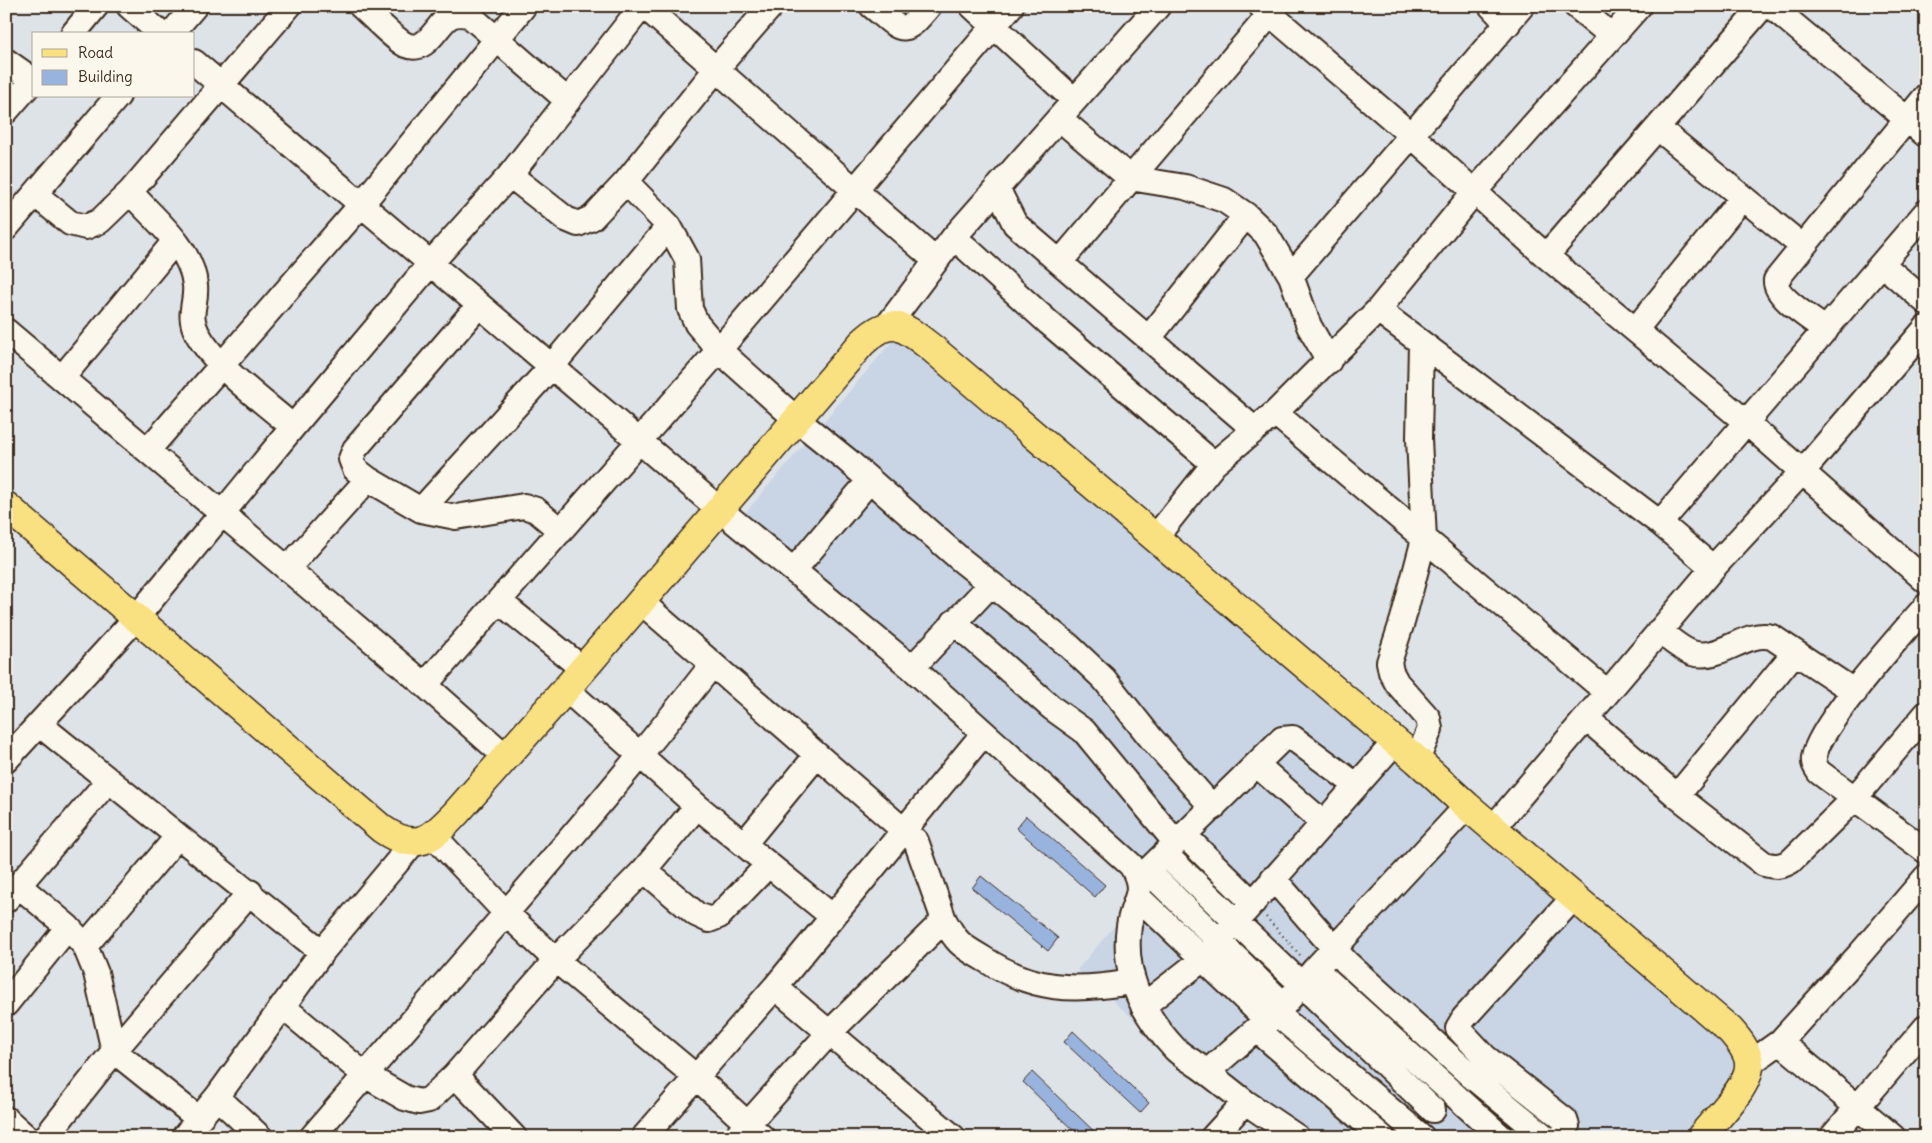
<svg xmlns="http://www.w3.org/2000/svg" width="1932" height="1143" font-family="Delius,sans-serif">
	<rect width="100%" height="100%" fill="#dee3e8"/>
	<filter id="ink" filterUnits="userSpaceOnUse"><feTurbulence type="fractalNoise" baseFrequency=".02" numOctaves="2"/><feDisplacementMap in="SourceGraphic" scale="10" xChannelSelector="R" yChannelSelector="G"/><feConvolveMatrix kernelMatrix="1 2 1 2 8 2 1 2 1" color-interpolation-filters="sRGB"/></filter>
	<g filter="url(#ink)">
		<path fill="#c9d5e5" d="M901,331L1760,1069L1702,1137H1270L1077,970L1156,877L740,519Z"/>
		<path fill="#99b3df" stroke="#3b2a1e" d="M1026,816L1105,885L1095,897L1016,828Z
			M981,876L1058,938L1048,951L972,888Z
			M1073,1031L1149,1103L1140,1113L1064,1042Z
			M1032,1072L1100,1137H1080L1023,1082Z"/>
		<g fill="none" stroke-linecap="round" stroke-linejoin="round">
			<g stroke="#3b2a1e" stroke-width="28">
				<path id="minor" d="M129,6L161,34
					M361,6C371,15 396,41 406,45C427,54 436,25 449,17C455,13 463,14 469,15L568,101
					M644,6L935,260
					M872,6C902,30 902,39 929,6
					M972,6L1074,100
					M1261,6L1411,135L1546,256L1746,422L1926,581
					M1491,6L1508,24
					M1576,6L1612,36
					M1771,6L1926,135
					M73,34L96,6
					M171,34L195,6
					M6,61L33,80
					M194,62L719,509L912,668L1131,865C1148,893 1133,898 1129,926C1122,974 1142,1014 1175,1049C1182,1056 1192,1061 1200,1067C1215,1078 1230,1090 1245,1102L1213,1137
					M6,111L34,79
					M1059,118L1130,178L1185,187L1224,200L1246,215L1266,234L1291,276L1309,326L1329,361
					M1658,128L1802,246
					M510,175L566,219L578,224L592,218L626,182L717,68L771,6
					M626,182L669,226L687,259L690,309L697,324L719,350L796,419L847,460L960,559L1068,645L1104,679L1150,737L1213,808
					M997,188L1015,224L1254,429
					M130,192C153,218 192,248 195,285C197,303 187,314 197,333C215,367 263,401 293,427
					M36,195L70,223L86,227L100,221L130,192L289,6
					M6,228L118,96
					M954,237L1049,323L1214,464
					M1546,256L1763,6
					M1060,262L1277,6
					M1882,264L1926,302
					M1291,276L1522,6
					M479,305L355,449L351,459L355,469L368,479L421,510L456,517L524,506L536,510L561,531
					M1378,310L1660,523L1713,568
					M888,325L954,237L1158,6
					M1636,329L1742,198
					M1826,330C1812,319 1774,297 1776,280L1926,96
					M6,331L425,685L505,756
					M1149,338L1246,215
					M62,378L175,241
					M1275,413L1607,692
					M148,450L361,205L524,6
					M421,510L552,366L669,226
					M1660,523L1926,212
					M1155,538L1214,464L1275,413L1378,310L1474,192L1639,6
					M287,569L368,479
					M794,570L870,480
					M640,601L916,841L944,920
					M500,602L583,669
					M1926,606C1902,634 1817,727 1814,758C1813,764 1816,767 1819,772L1926,851
					M954,622L1052,708L1084,731L1176,843
					M1659,631C1669,638 1680,649 1692,653C1719,662 1745,630 1772,637L1855,692
					M912,668L991,584
					M425,685L719,350L1011,6
					M566,689L697,806L833,917
					M1587,719L1677,796L1764,864C1775,867 1781,867 1791,861L1854,799L1926,714
					M39,724L322,952
					M6,760L137,617L293,427L430,264L510,175L642,6
					M1417,760L1430,729L1428,718L1397,683L1391,672L1389,662L1403,619L1424,539L1419,439L1421,343
					M1257,765L1322,822
					M1677,796L1795,652
					M1493,828L1713,568L1803,471L1926,328
					M433,835L507,914L556,960L695,1076L762,1137
					M1185,836L1253,903
					M744,844L817,755
					M1165,854L1433,1110
					M644,870L696,914L709,920L719,916L768,865
					M1148,871L1284,1005
					M1273,878L1346,962L1470,1075L1545,1137
					M1139,879L1282,739L1293,738L1356,785
					M18,885L68,927L85,946L96,973L114,1051L199,1119
					M1138,897L1268,1021
					M6,900L108,781
					M85,946L178,836
					M1315,969L1501,1137
					M775,987L953,1137
					M6,1004L68,927
					M282,1006L365,1075L405,1098L419,1102L429,1100L455,1075L556,960L644,870L697,806
					M1143,1006L1203,959L1395,742
					M1276,1013L1422,1137
					M1257,1030L1382,1137
					M1780,1042L1893,1137
					M1749,1064L1780,1042L1860,954L1926,877
					M1207,1072L1284,1005L1315,969L1467,806
					M455,1075L514,1137
					M217,1097L260,1137
					M1245,1102L1297,1137
					M6,1119L26,1137
					M46,1137L114,1051L250,892
					M184,1137L217,1097L322,952L413,843
					M312,1137C446,980 585,828 712,665
					M644,1137L775,987L984,733
					M736,1137L830,1032L944,920C948,927 953,936 959,942C966,949 976,954 984,959C1034,991 1074,992 1131,982
					M1562,1137L1567,1126L1565,1120L1485,1057L1458,1028L1464,1018L1575,896
					M1832,1137L1926,1027"/>
			</g>
			<g stroke="#3b2a1e" stroke-width="31">
				<path id="major" d="M6,506L382,829C417,853 431,840 457,812L566,689L862,343C893,314 903,326 933,349L1417,760L1467,806L1730,1030C1738,1039 1748,1051 1749,1063C1751,1086 1714,1120 1701,1137"/>
			</g>
			<path stroke="#3b2a1e" stroke-width="2.5" stroke-dasharray="1 4" stroke-linecap="butt" d="M1266,917L1300,955"/>
			<use href="#minor" stroke="#fbf7ec" stroke-width="24"/>
			<use href="#major" stroke="#f9e181" stroke-width="28"/>
		</g>
	</g>
	<rect width="1932" height="1143" fill="none" stroke="#fbf7ec" stroke-width="25"/>
	<rect x="12" y="12" width="1907" height="1118" fill="none" stroke="#3b2a1e" stroke-width="2" filter="url(#ink)"/>
	<rect x="32" y="32" width="162" height="65" fill="#fbf7ec" stroke="#aea59a"/>
	<rect x="42" y="49" width="25" height="8" fill="#f9e181" stroke="#aea59a"/>
	<text x="78" y="58" font-size="15" fill="#3b2a1e">Road</text>
	<rect x="42" y="70" width="25" height="15" fill="#99b3df" stroke="#aea59a"/>
	<text x="78" y="82" font-size="15" fill="#3b2a1e">Building</text>
</svg>
